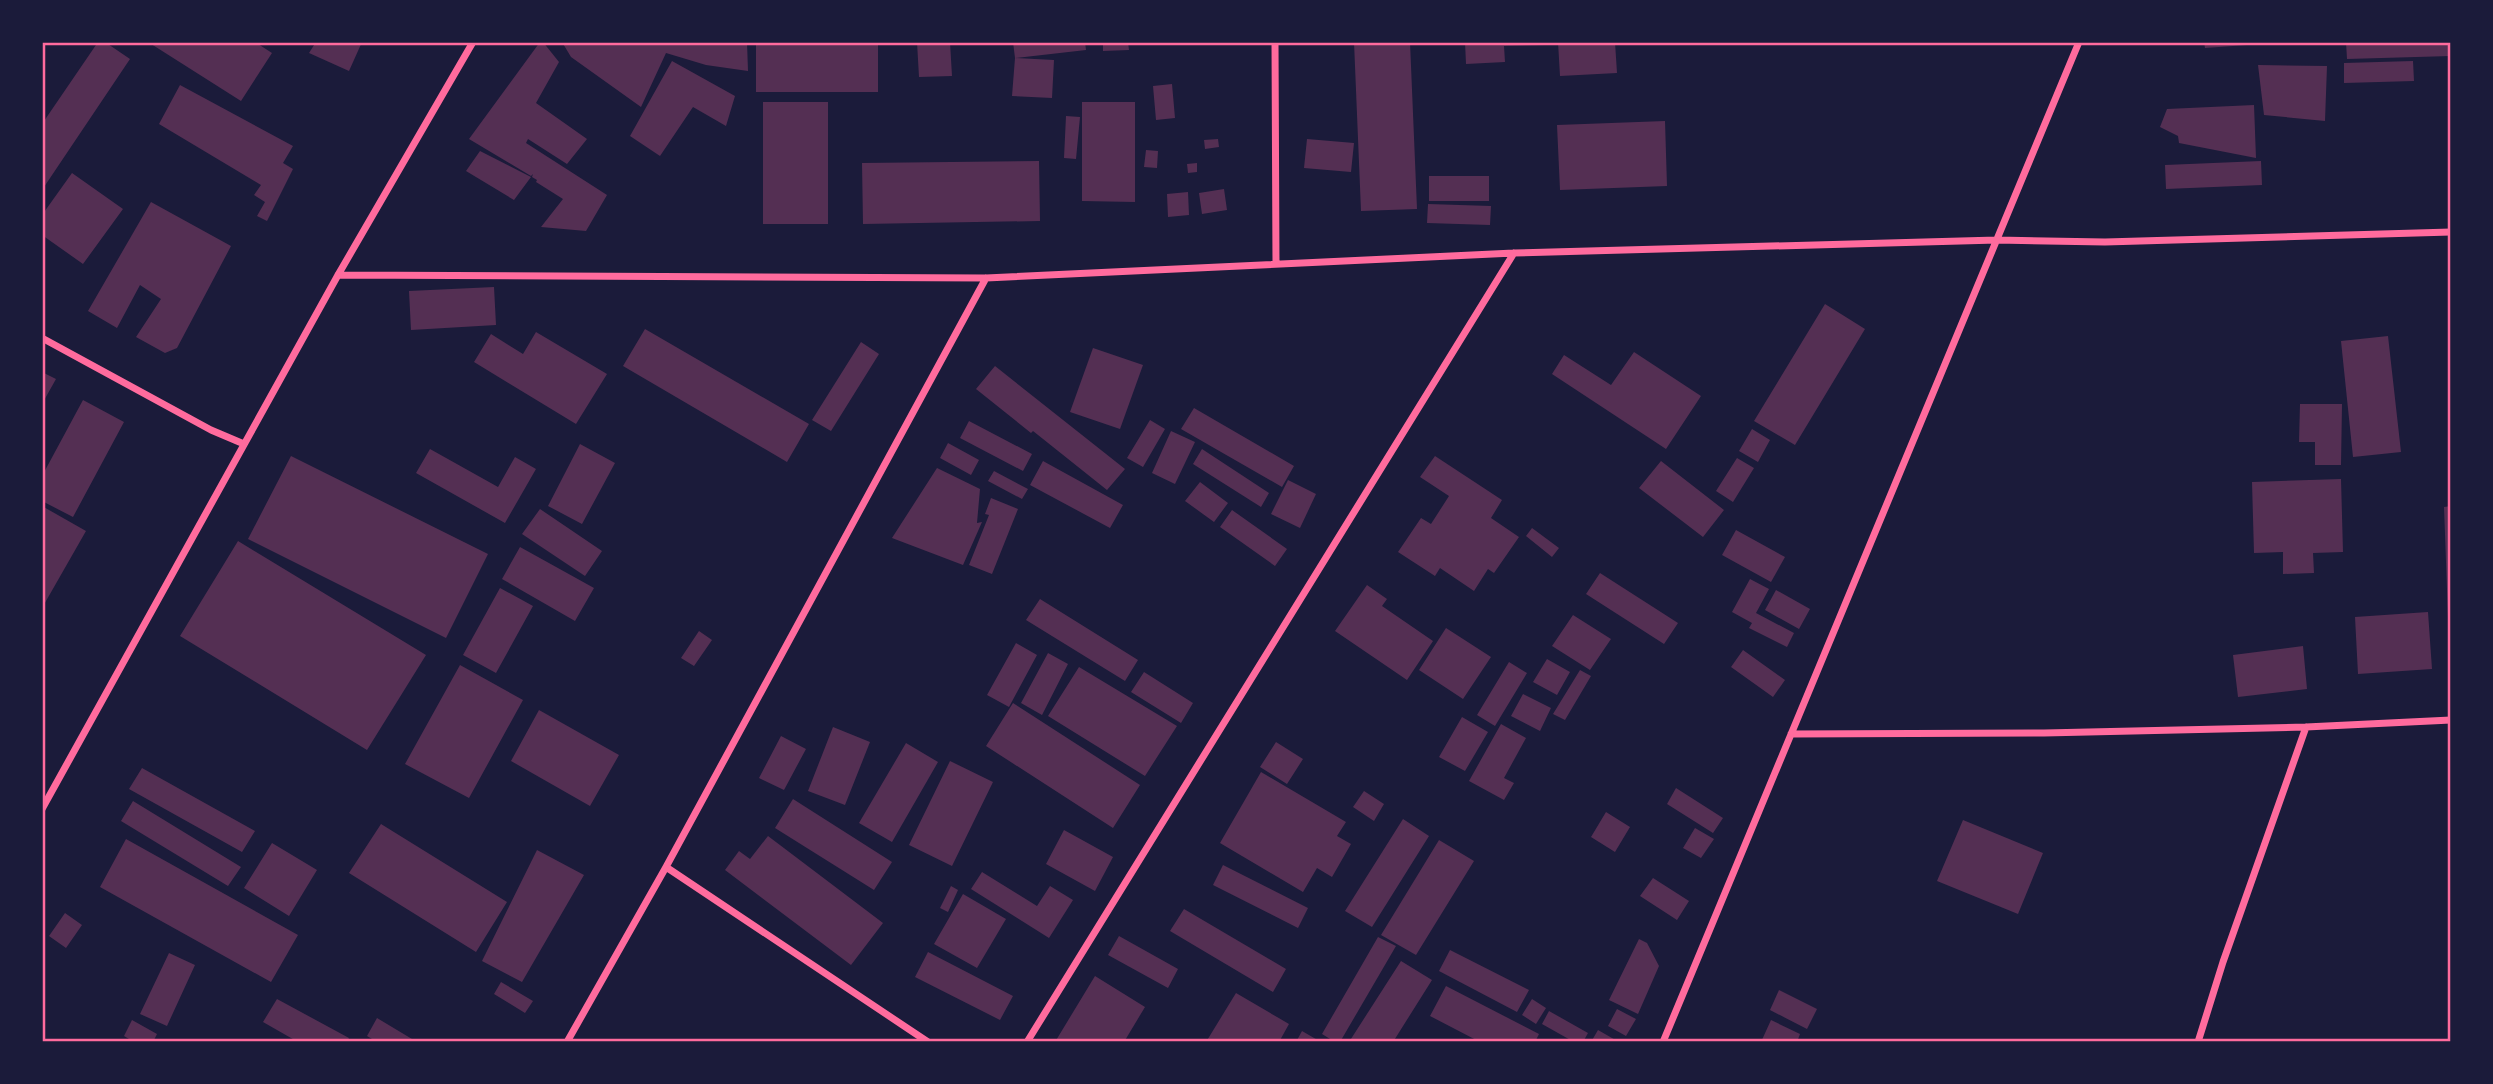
<svg xmlns="http://www.w3.org/2000/svg" width="2493" height="1084" font-family="Helvetica,sans-serif">
	<rect width="100%" height="100%" fill="#1b1b3a"/>
	<path fill="#542f53" d="M98,42H105L130,59L42,190V124Z
		M148,42H255L272,53L241,101Z
		M316,42H362L349,71L309,53Z
		M540,42H543L559,62L536,103L587,139L567,164L528,139L526,143L607,195L586,231L541,227L563,199L536,182L537,180L532,177L533,174L531,176L469,139Z
		M562,42H747L748,71L706,65L666,53L641,107L571,57Z
		M756,42H878V92H756Z
		M917,42H950L952,76L919,77Z
		M1013,42H1085L1086,50L1015,58Z
		M1103,42H1128L1129,50L1103,51Z
		M1354,42H1410L1417,209L1361,211Z
		M1465,42H1547V45L1504,46L1505,62L1466,64Z
		M1558,42H1615L1617,73L1560,76Z
		M2204,42H2261V44L2205,48Z
		M2346,42H2451V56L2347,59Z
		M1015,58L1054,60L1052,98L1012,96Z
		M672,61L735,96L726,126L693,107L660,156L630,136Z
		M2413,61L2414,81L2344,83V63Z
		M2258,65L2327,66L2325,121L2264,115Z
		M1172,84L1175,118L1156,120L1153,86Z
		M180,85L293,146L283,163L293,169L267,221L257,216L265,202L254,195L261,185L159,124Z
		M763,102H828V224H763Z
		M1082,102H1135V202L1082,201Z
		M2254,105L2256,158L2179,143L2178,136L2160,127L2167,109Z
		M1066,116L1080,117L1076,159L1064,158Z
		M1665,121L1667,186L1560,190L1557,125Z
		M1218,139L1219,147L1205,149L1204,140Z
		M1307,139L1354,143L1351,172L1304,168Z
		M1146,150L1158,151L1157,168L1144,167Z
		M480,151L531,177L514,200L466,171Z
		M1039,161L1040,221L863,224L862,163Z
		M2261,161L2262,185L2166,189L2165,165Z
		M1197,163V172L1188,173L1187,164Z
		M72,173L123,209L83,264L42,235V215Z
		M1429,176H1489V201H1429Z
		M1224,189L1227,210L1202,214L1199,193Z
		M1188,192L1189,215L1168,217L1167,194Z
		M151,202L231,246L177,348L165,353L136,337L161,299L140,285L117,328L88,311Z
		M1428,204L1491,206L1490,225L1427,223Z
		M494,287L496,325L411,330L409,291Z
		M1825,304L1865,329L1795,445L1754,421Z
		M645,329L809,424L787,462L623,366Z
		M536,332L607,374L576,424L474,362L491,334L523,354Z
		M2388,336L2401,452L2353,457L2341,341Z
		M861,342L879,354L831,431L812,420Z
		M1093,348L1143,365L1120,429L1070,412Z
		M1634,352L1701,396L1666,449L1552,374L1564,355L1611,385Z
		M995,366L1125,469L1107,490L1033,431L1031,433L976,389Z
		M42,372L56,379L42,404Z
		M83,400L124,422L73,517L42,501V476Z
		M2300,404H2342L2341,465H2315V442H2299Z
		M1194,408L1294,466L1282,487L1181,429Z
		M1150,420L1165,429L1143,467L1127,458Z
		M969,421L1032,454L1023,471L960,438Z
		M1752,429L1770,440L1758,462L1739,451Z
		M1171,431L1195,442L1175,484L1152,473Z
		M948,443L979,460L971,475L940,458Z
		M580,444L615,463L582,524L548,506Z
		M430,449L498,487L515,457L536,469L505,523L416,473Z
		M1202,449L1269,493L1261,507L1193,464Z
		M291,456L488,554L446,638L248,539Z
		M1435,456L1502,500L1491,518L1519,537L1494,573L1488,569L1474,591L1440,568L1435,576L1398,552L1421,518L1431,524L1449,496L1420,477Z
		M1737,458L1754,468L1733,502L1716,491Z
		M1043,461L1123,505L1110,528L1030,485Z
		M1661,461L1724,510L1703,537L1639,488Z
		M937,468L980,489L977,523L982,522L963,565L892,538Z
		M994,471L1028,489L1022,499L988,481Z
		M2341,479L2343,552L2313,553L2314,573L2283,574V552L2254,553L2252,482Z
		M1288,480L1316,494L1300,528L1271,514Z
		M1200,482L1228,503L1214,522L1185,501Z
		M991,498L1018,509L992,574L969,565L989,515L985,514Z
		M42,506L86,531L42,608Z
		M2451,506V617H2448L2444,507Z
		M540,509L602,551L585,576L522,534Z
		M1232,510L1287,549L1275,566L1220,527Z
		M1532,528L1559,548L1552,557L1526,536Z
		M1736,530L1785,557L1771,582L1722,555Z
		M238,541L426,655L367,750L180,636Z
		M520,547L594,588L575,621L502,579Z
		M1600,573L1678,623L1664,644L1586,594Z
		M1750,579L1769,589L1756,613L1794,633L1787,647L1749,628L1752,623L1732,612Z
		M1367,585L1387,599L1382,606L1433,641L1407,680L1335,631Z
		M500,588L533,606L496,673L463,655Z
		M1776,590L1810,609L1799,629L1765,610Z
		M1040,599L1138,660L1125,681L1026,620Z
		M2428,612L2432,669L2358,674L2355,617Z
		M1573,615L1611,639L1590,670L1552,646Z
		M1446,628L1491,657L1463,699L1419,670Z
		M699,631L712,640L694,666L681,658Z
		M1016,643L1037,655L1009,707L987,695Z
		M2303,646L2307,689L2238,697L2233,655Z
		M1743,650L1785,680L1773,697L1731,667Z
		M1048,653L1068,664L1042,715L1021,703Z
		M1547,659L1570,672L1557,695L1533,682Z
		M1509,662L1527,673L1495,726L1477,715Z
		M460,665L523,700L469,798L405,764Z
		M1079,667L1177,726L1145,776L1048,716Z
		M1580,670L1591,676L1565,720L1553,714Z
		M1144,672L1193,703L1181,723L1131,692Z
		M1523,694L1551,708L1540,731L1511,716Z
		M1013,703L1140,785L1113,828L986,746Z
		M539,710L619,755L590,806L511,761Z
		M1462,717L1488,732L1465,771L1439,757Z
		M1501,724L1526,738L1504,778L1514,783L1504,800L1469,781Z
		M833,727L870,742L845,805L808,791Z
		M781,736L806,749L784,790L759,778Z
		M1276,742L1303,759L1287,784L1260,767Z
		M906,743L938,762L892,842L859,823Z
		M950,761L993,782L952,866L909,845Z
		M142,768L255,831L242,852L129,789Z
		M1261,772L1346,822L1337,836L1351,844L1332,877L1317,868L1303,892L1220,843Z
		M1676,788L1723,818L1713,833L1667,804Z
		M1364,791L1384,804L1374,821L1353,807Z
		M793,799L892,862L874,890L775,828Z
		M133,801L241,867L228,886L121,821Z
		M1606,812L1630,827L1615,852L1591,837Z
		M1403,819L1429,836L1372,927L1345,911Z
		M1963,820L2043,853L2018,914L1937,881Z
		M381,824L507,902L476,952L349,873Z
		M1695,828L1714,839L1701,858L1683,848Z
		M1064,830L1113,857L1095,891L1046,864Z
		M768,836L883,923L851,965L725,870L739,851L750,859Z
		M126,839L298,935L271,982L100,887Z
		M1439,840L1474,861L1416,955L1381,935Z
		M272,843L317,870L289,916L244,888Z
		M537,850L584,875L522,982L482,961Z
		M1223,865L1308,908L1298,928L1213,885Z
		M982,872L1037,906L1050,886L1073,900L1049,938L971,889Z
		M1653,878L1689,901L1677,920L1640,896Z
		M951,886L958,890L948,912L940,908Z
		M963,894L1006,919L977,968L934,944Z
		M1184,909L1286,969L1273,992L1170,931Z
		M65,913L82,925L66,948L49,936Z
		M1119,936L1178,969L1168,988L1108,955Z
		M1378,937L1396,946L1340,1042H1335L1322,1034Z
		M1639,939L1647,943L1659,966L1638,1014L1609,1000Z
		M1450,950L1529,990L1517,1012L1439,971Z
		M928,952L1013,996L1000,1020L915,977Z
		M169,953L195,965L167,1026L140,1014Z
		M1401,961L1432,980L1393,1042H1349Z
		M1095,976L1145,1007L1124,1042H1055Z
		M501,982L533,1001L525,1013L494,994Z
		M1446,986L1539,1034L1535,1042H1480L1430,1016Z
		M1779,990L1817,1009L1807,1029L1770,1010Z
		M1236,993L1289,1024L1279,1042H1206Z
		M277,999L349,1038L347,1042H298L263,1022Z
		M1532,999L1546,1008L1536,1024L1522,1015Z
		M1617,1009L1636,1019L1626,1036L1608,1026Z
		M1549,1011L1588,1033L1583,1042H1574L1542,1024Z
		M377,1018L417,1042H377L367,1036Z
		M132,1020L157,1034L153,1042H134L124,1036Z
		M1771,1020L1800,1034L1797,1042H1761Z
		M1598,1030L1619,1042H1591Z
		M1302,1031L1321,1042H1296Z"/>
	<g fill="none" stroke-linecap="round" stroke-linejoin="round">
		<path stroke="#ff6b9d" stroke-width="7" d="M1275,42L1276,264
			M338,275L986,278L1514,253L1997,240L2105,242L2451,232
			M42,338L211,430L244,444
			M1791,734L2044,733L2306,727L2451,720
			M42,809L338,275L473,42
			M666,867L928,1042
			M567,1042L666,867L986,278
			M1027,1042L1514,253
			M1663,1042L2079,42
			M2198,1042L2223,962L2306,727"/>
	</g>
	<rect width="2493" height="1084" fill="none" stroke="#1b1b3a" stroke-width="88"/>
	<rect x="44" y="44" width="2405" height="996" fill="none" stroke="#ff6b9d" stroke-width="2.5"/>
</svg>
